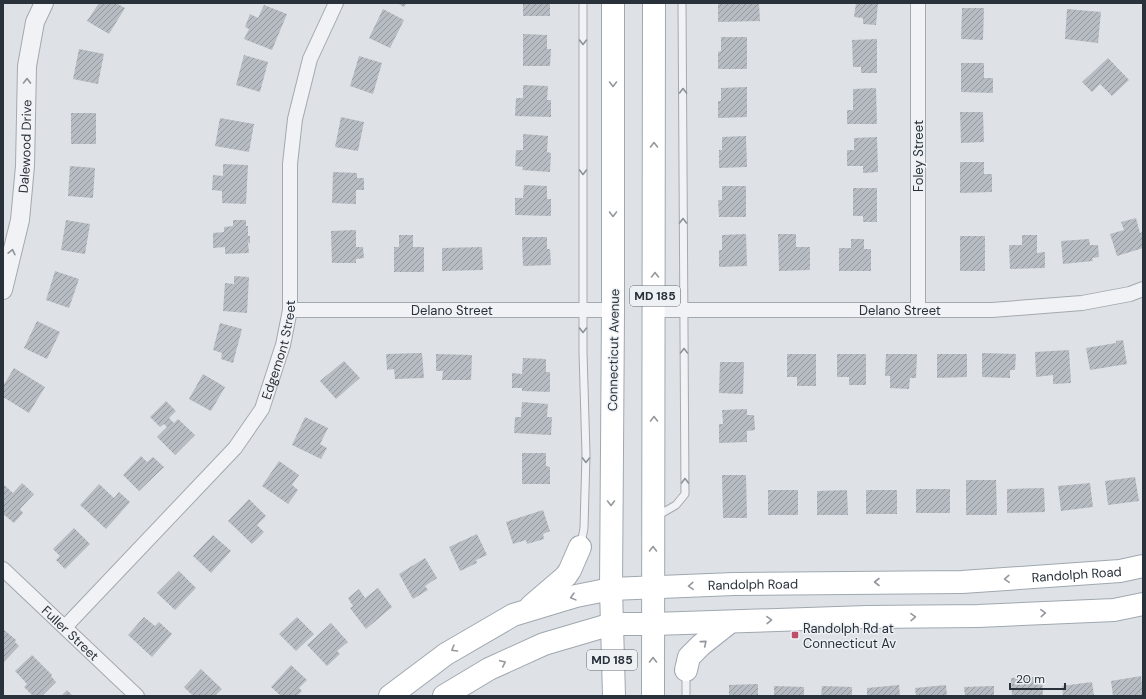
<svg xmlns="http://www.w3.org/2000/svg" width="1146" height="699" font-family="'DM Sans',sans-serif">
	<defs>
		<pattern id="building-hatch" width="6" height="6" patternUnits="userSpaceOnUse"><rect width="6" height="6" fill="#b6bcc2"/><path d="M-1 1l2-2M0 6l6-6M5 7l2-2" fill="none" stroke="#94999f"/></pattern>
	</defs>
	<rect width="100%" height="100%" fill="#dee2e6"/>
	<path fill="url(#building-hatch)" d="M99,3H116L125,8L109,34L87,21Z
		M397,3H407L404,7Z
		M523,3H550V16H523Z
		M718,3H759L760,21L718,22Z
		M856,3H878L876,25L863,24V18L854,17Z
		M264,5L287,14L272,50L244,39L249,29L245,27L250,14L258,18Z
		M962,8H984L983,40L961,39Z
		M383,9L404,20L390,48L369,38Z
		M1067,9L1101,12L1098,43L1065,39Z
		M523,34L547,35V49H551L550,66H523Z
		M721,37H747V69H718V52L721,51Z
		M877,39V73H861V67H853L852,40Z
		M79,49L104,54L98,84L73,79Z
		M244,55L268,62L260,92L236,85Z
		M359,56L382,63L373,94L350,86Z
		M1108,58L1129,80L1112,96L1100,84L1092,92L1082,82Z
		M961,63H984V78H993V93L961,92Z
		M523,85L548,86L547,100H551V117L515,116L516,98H523Z
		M747,87V117L718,118V101H721V88Z
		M876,88L877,124H847V110H853V89Z
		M960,112H983L984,142L961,143Z
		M71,113H96V144H71Z
		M341,117L364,122L358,151L335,147Z
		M220,118L254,124L249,152L215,146Z
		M523,134L548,136L547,152L551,153L550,172L522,170L523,167L515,166L516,150H523Z
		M746,136L747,167L719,168V150H722V137Z
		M877,137L878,172L863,173V166H847V150H854V138Z
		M960,162H984V174H992V192L960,193Z
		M223,164L248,165L246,204L222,203V191L212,190L213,175L223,176Z
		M70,166L95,168L93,198L68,196Z
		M333,172L357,173V178H364V190H356V204L332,203Z
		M524,185L547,186V199H551V216L515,215V198H523Z
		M722,186H746V217H719L718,200H722Z
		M853,188H877V222H863V216H853Z
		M1136,218L1140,233L1143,232V248L1117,256L1110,234L1124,230L1121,222Z
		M66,220L90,224L85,254L61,250Z
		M233,220H246V226H248V236H250V243L248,242L249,253L225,254V247L213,248V233L224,232V227L233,226Z
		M356,230V247H363L364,258L356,259V263H332L331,231Z
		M746,234L747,266L719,267V250H722V235Z
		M778,234H796V247H810V270L779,271Z
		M399,235H413V247H424V272H394V247H399Z
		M1022,235H1037V253L1045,252V268L1010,269L1009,245H1022Z
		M960,236H985V271H960Z
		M522,237H547V249H550L551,265L523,266Z
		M851,239H864V249H871V271H839V248H851Z
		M1089,239L1090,245H1098L1099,257L1092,258L1093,261L1063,264L1061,241Z
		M482,247L483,270L442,271V248Z
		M55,271L79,279L69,308L46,300Z
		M234,276L249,277L247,313L223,311L225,283L234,284Z
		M37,321L60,332L47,359L24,348Z
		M220,323L242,329L233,363L221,359L222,353L213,350Z
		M1123,340L1127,364L1090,370L1086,348L1116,343V341Z
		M1069,350L1071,383L1053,384V375L1036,377L1035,352Z
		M422,353L424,378L395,379L394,369L387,370L386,354Z
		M982,353L1016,354L1015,370H1010V378L982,377Z
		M436,354L472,355L471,380H442L443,371H436Z
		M787,354H816V386H797V377H787Z
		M837,354H866V385H849V377H837Z
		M886,354H917L916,378H910L909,389L890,388V376H885Z
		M937,354H967V377L937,378Z
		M523,358L546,359V372H550V392L522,391V388H512V373L522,374Z
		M344,361L360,378L336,399L320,381Z
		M720,362H744L743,394L719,393Z
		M14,368L45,387L29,413L3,397V386Z
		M203,374L225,387L211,411L189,399Z
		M166,401L176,411L169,418L174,423L178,419L195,435L175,455L157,437L167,427L164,424L160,427L150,417Z
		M522,402L548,404L547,417H552L551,435L514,433L515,417H521Z
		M747,409V415H754L755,430L747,431V442L719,443V424H723L722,410Z
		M305,417L328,428L320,444L327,448L321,459L292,445Z
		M522,453H546V466L550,467V484H522Z
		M141,456L147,462L153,457L164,467L139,491L123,475Z
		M279,461L299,475L292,485L298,490L288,504L262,486Z
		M722,475H746L747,518H723Z
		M1135,477L1139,501L1108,505L1105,481Z
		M966,480H996L997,515H966Z
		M22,483L34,494L20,509L23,513L14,523L3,514V484L13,493Z
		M1090,483L1093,507L1061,511L1058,486Z
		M99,484L114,498L119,492L130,502L106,529L80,505Z
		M1044,488L1045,512L1007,513V489Z
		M916,489H950V513H916Z
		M768,490H798V515H768Z
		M847,490L848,515H817V491Z
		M866,490H897V514H866Z
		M249,499L266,516L257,525L264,532L252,544L228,521Z
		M543,510L550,531L543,534L544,539L527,544L526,540L513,544L506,522Z
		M74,528L90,544L65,569L56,560L60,556L53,549Z
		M477,534L487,555L476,560L477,563L460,571L449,547Z
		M213,535L231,551L211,573L193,556Z
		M425,558L437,578L425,586L428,590L413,599L399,574Z
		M179,571L196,588L175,610L157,593Z
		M378,588L392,607L366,629L350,608L353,606L348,598L359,589L365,598Z
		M144,617L155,626L159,622L172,634L152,657L128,635Z
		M297,617L314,634L296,651L279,634Z
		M331,623L348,642L337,651L340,654L327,666L307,645Z
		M3,629L16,640L15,642L19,646L3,663Z
		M32,655L52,675L51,676L56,682L42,696H33L24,687L27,684L15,671Z
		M291,665L307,680L299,688L302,691L297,696H281L271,687Z
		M201,669L222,689L215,696H193L184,687Z
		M1141,676L1143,696H1113L1111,681Z
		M1042,677L1043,696H1012L1011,678Z
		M1092,682L1094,696H1063L1062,686Z
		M758,684V696H729V685Z
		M899,685L900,696H867V688Z
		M946,685L947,696H916L915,688Z
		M774,686L804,687V696H774Z
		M822,686L852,687V696H821Z
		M994,686V696H965L964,687Z
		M67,690L73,696H61Z"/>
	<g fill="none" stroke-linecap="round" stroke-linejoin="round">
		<g stroke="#a4a9af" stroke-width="9">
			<path id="service" d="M657,516L676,505L685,494L682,3
				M581,544L584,528L586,454L583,352V3
				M686,672V696"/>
		</g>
		<g stroke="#a4a9af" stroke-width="16">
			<g id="minor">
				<path id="s1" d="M290,310H613"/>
				<path id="s2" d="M655,310H992L1082,303L1130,294L1143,289"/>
				<path d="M918,310V3"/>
				<path id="s3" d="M3,569L137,696"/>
				<path id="s4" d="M65,627L235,448L262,409L283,345L290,310V164L295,119L310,59L336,3"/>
			</g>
		</g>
		<g stroke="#a4a9af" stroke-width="20">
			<g id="tertiary">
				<path id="s5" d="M3,290L20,220L25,166L27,66L35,22L44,3"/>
			</g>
		</g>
		<g stroke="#9fa8b0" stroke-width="24">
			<g id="primary">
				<path d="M613,3V310L611,589L614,696"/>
				<path d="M531,606L566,576L570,570L580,547"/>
				<path d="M686,670L689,657L701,645L730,622"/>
				<path id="s6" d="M390,696L446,654L513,615L576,596L611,589L734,584L962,582L1120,571L1143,566"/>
				<path d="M444,696L489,669L544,644L612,624H653L867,617L978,616L1114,610L1143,604"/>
				<path d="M653,696L654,3"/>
			</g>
		</g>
		<use href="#service" stroke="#f0f2f5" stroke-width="7"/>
		<use href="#minor" stroke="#f0f2f5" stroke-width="14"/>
		<use href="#tertiary" stroke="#f0f2f5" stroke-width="18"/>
		<use href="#primary" stroke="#fff" stroke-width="22"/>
	</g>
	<defs><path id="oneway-chevron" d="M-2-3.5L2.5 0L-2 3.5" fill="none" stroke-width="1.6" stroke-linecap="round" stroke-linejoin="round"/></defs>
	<g stroke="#8c9298">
		<use href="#oneway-chevron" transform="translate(583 42) rotate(90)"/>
		<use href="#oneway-chevron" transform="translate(27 81) rotate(-89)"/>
		<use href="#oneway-chevron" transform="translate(683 91) rotate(-90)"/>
		<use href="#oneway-chevron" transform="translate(583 172) rotate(90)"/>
		<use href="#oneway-chevron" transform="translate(683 221) rotate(-90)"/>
		<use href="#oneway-chevron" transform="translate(12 252) rotate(-77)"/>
		<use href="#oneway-chevron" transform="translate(583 330) rotate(90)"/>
		<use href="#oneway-chevron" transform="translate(684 351) rotate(-90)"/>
		<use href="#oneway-chevron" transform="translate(586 460) rotate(91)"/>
		<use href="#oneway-chevron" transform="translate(685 481) rotate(-90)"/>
	</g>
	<g stroke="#94989d">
		<use href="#oneway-chevron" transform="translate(613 84) rotate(90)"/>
		<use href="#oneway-chevron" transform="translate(654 145) rotate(-90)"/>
		<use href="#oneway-chevron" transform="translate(613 214) rotate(90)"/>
		<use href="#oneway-chevron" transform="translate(655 275) rotate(-90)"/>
		<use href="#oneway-chevron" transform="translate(654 419) rotate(-90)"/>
		<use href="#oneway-chevron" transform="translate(611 503) rotate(90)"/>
		<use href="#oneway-chevron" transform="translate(653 549) rotate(-90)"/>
		<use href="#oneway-chevron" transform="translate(1007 579) rotate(176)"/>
		<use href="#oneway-chevron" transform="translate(877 582) rotate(180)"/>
		<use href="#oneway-chevron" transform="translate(691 586) rotate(177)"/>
		<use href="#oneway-chevron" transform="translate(573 597) rotate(165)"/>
		<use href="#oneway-chevron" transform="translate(1043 613) rotate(-3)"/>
		<use href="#oneway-chevron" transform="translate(913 617) rotate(-1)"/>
		<use href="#oneway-chevron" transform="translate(769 620) rotate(-2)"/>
		<use href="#oneway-chevron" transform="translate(704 643) rotate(-40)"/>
		<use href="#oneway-chevron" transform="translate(454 649) rotate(150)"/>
		<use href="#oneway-chevron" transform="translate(653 660) rotate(-90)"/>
		<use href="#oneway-chevron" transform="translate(503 663) rotate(-25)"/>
	</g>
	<rect fill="#bd516b" stroke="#edf1f4" stroke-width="1.5" x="791" y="631" width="8" height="8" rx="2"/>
	<g text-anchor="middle" stroke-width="3" stroke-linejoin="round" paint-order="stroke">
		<g fill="#edf1f4" stroke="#646b72" stroke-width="1">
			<rect x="630" y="286" width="50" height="20" rx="3"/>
			<rect x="587" y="650" width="50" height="20" rx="3"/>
		</g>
		<g font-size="12" font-weight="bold" fill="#29313b">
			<text x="655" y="300">MD 185</text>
			<text x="612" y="664">MD 185</text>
		</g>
		<g font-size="13" fill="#29313b" stroke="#edf1f4">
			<text dy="5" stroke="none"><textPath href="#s5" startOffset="146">Dalewood Drive</textPath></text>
			<text transform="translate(918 156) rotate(-90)" y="5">Foley Street</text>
			<text dy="5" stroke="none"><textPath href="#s1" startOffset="162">Delano Street</textPath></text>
			<text dy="5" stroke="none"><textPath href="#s2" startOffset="245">Delano Street</textPath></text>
			<text dy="5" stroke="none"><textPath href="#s4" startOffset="356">Edgemont Street</textPath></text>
			<text transform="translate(613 350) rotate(-89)" y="5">Connecticut Avenue</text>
			<text dy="5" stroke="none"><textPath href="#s6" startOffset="715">Randolph Road</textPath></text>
			<text dy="5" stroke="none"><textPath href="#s6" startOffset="391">Randolph Road</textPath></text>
			<text dy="5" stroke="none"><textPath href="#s3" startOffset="93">Fuller Street</textPath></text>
		</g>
		<g font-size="13" fill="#29313b" stroke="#edf1f4" text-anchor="start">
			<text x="803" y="633">Randolph Rd at<tspan x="803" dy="15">Connecticut Av</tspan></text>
		</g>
	</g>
	<rect width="1146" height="699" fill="none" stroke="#29313b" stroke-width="8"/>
	<path d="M1010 683v6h55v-6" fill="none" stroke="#29313b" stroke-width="2"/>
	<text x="1016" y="683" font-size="12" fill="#29313b" stroke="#edf1f4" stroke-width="3" paint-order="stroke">20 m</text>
</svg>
